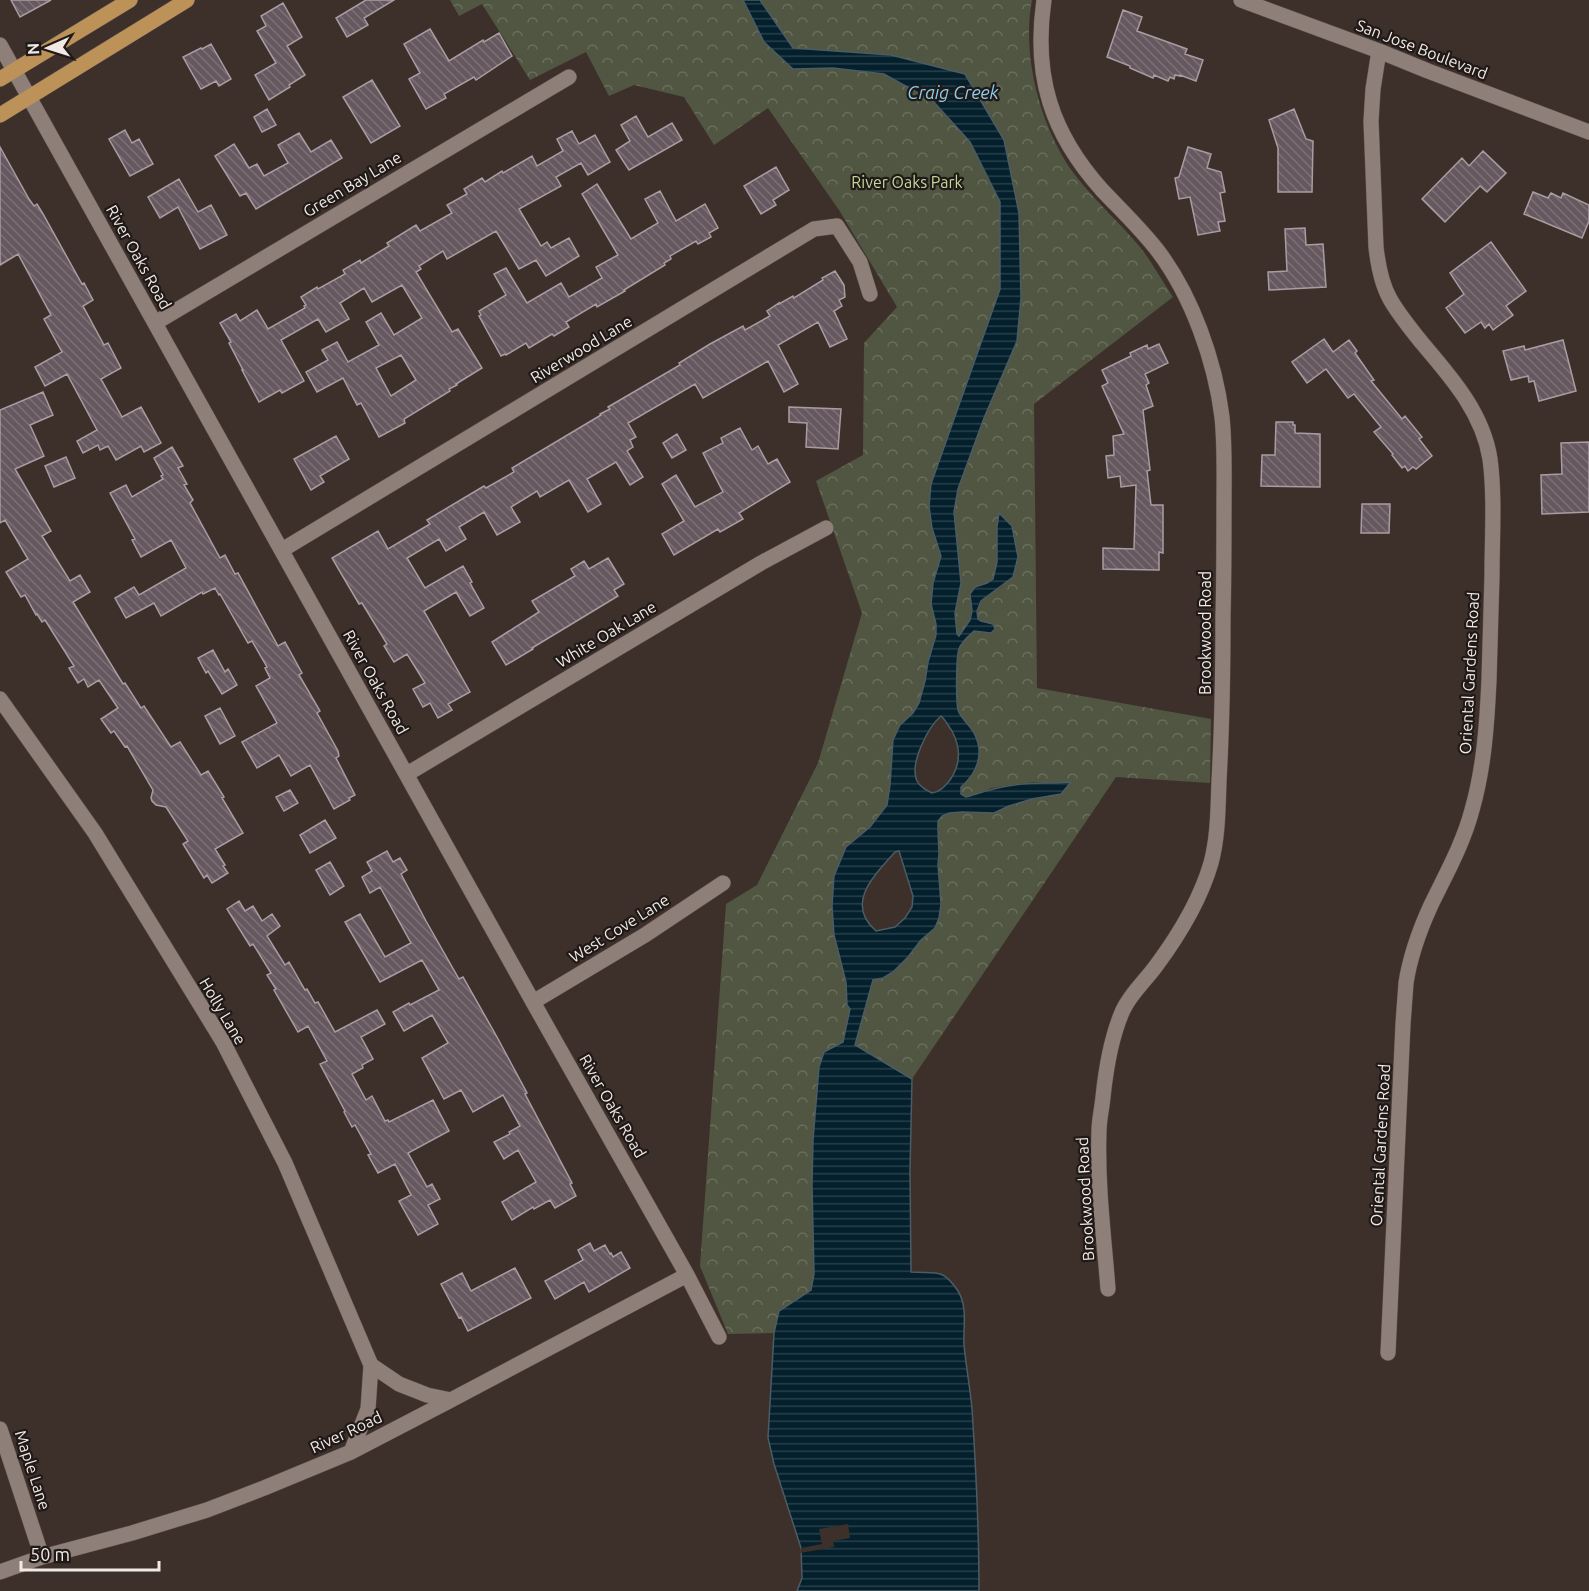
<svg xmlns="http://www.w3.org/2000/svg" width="1589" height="1591" font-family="Ubuntu,sans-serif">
	<defs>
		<pattern id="park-crowns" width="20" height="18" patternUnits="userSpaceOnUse" patternTransform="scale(1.5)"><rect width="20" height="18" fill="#505641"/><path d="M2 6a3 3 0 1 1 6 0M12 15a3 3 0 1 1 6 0" fill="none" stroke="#6a6e5c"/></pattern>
		<pattern id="water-rules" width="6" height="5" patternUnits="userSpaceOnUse" patternTransform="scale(1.5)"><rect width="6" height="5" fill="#03202c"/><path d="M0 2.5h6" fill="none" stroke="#28404a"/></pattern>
		<pattern id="building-back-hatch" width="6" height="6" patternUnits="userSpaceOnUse" patternTransform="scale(1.5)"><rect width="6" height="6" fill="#66585f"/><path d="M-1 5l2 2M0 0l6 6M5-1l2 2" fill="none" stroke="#7c7076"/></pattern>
	</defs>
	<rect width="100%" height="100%" fill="#3d302a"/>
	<path fill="url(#park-crowns)" d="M450,0H743L764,42L793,69L833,68L885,74L933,101L970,142L1000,202V289L931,484L932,528L941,556L933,583L931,604L936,624V635L928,662L925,681L919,703L913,713L900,725L893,740L890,785L887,805L870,827L846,847L832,906L834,935L846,982L847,1005L850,1009L843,1042L824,1052L819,1067L813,1140L812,1184L814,1274L811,1290L804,1296L779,1311L774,1333L728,1334L700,1266L726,904L757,885L818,763L862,613L816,481L863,455L864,343L897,307L839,210L768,108L714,145L684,97L634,85L609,96L586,52L530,80L482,4L459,16Z
		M760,0H1032C1021,56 1041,130 1075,175C1095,201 1119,222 1140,247C1152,262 1162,281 1173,297L1034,404L1037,688L1211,719L1210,783L1116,777L912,1079L855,1045L873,980L883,978L908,957L921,940L935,928L939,854L938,821L942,816L949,813L963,812L994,813L1009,806L1032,799L1070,783L1051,784L1034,782L1010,785L991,788L978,794L965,797L961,794V787C977,773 985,753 974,733C970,725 961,719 958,710C956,701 956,657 959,648C961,642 969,636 974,631L981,632L993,624L981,621L978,619C976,601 988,594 1003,586L1014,539L1012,526L999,514L997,527V562L993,579L987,583L975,587L970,620L959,636L957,634L955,613L961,583L954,512L958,489L984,418L1017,341L1021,298L1019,213L1004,140L965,74L891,55L793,48Z"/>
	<path fill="url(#water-rules)" stroke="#4b5c64" stroke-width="1.5" fill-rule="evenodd" d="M743,0H760L793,48L891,55L965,74L1004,140L1019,213L1021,298L1017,341L984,418L958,489L954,512L961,583L955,613L957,634L959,636L970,620L972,611L970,594L975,587L987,583L993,579L997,562V527L999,513L1012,526L1018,557L1013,577L981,601L977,611L978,619L981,621L993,624L995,629L991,633L974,631C969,636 961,642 959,649C956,657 956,701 958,710C961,719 970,725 974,733C985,754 977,773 961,787V794L966,797C980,793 993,788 1008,786C1029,782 1049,784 1071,782L1061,794L1032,799L1009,806L994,813L962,812L949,813L942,816L938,821V830L939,854L938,864L941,904L939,918L935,928L921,940L908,957L893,972L883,978L873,980L855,1045L912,1079L910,1171L911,1272C936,1274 942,1267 958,1291C968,1307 963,1328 964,1345C966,1366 970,1387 972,1409C976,1469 979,1530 979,1591H797L802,1578L801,1548L774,1464L768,1438L774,1333L779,1311L811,1290L814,1274L812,1184L813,1140L819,1067L824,1052L843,1042L850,1009L847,1005L846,982L834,935L832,906L834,876L846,847L870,827L887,805L890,785L893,740L900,725L913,713L919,703L925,681L928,662L936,635V624L931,604L933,583L941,556L932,528L929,506L931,484L1000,289V202L970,142L933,101L884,74L833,68L793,69L764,42ZM941,716C946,720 948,726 952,731C961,748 961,764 950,780C945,786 940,792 932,793C926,790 920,787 917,781C909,764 928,727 941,716ZM899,851L913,896L912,907L905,918L895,927L876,931C844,903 875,875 895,852Z"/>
	<path fill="#3d302a" d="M848,1524L850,1538L833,1541L834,1547L800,1553L801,1548L822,1544L819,1529Z"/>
	<path fill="url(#building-back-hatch)" stroke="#ab9ca3" stroke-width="1.5" fill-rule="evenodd" d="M11,0H51L20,17Z
		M366,0H394L364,18L368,25L347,37L336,18Z
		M283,3L302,37L287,46L305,75L289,85L290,87L269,100L255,75L276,63L257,31L266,26L261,16Z
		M1123,10L1142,17L1137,31L1187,49L1185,54L1203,60L1196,81L1180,75V76L1175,75L1174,79L1170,77L1168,81L1154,75L1153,78L1130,68V66L1107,57Z
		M430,29L449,61L483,40L484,42L499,33L512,56L476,80L474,77L444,94L446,98L426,109L409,79L420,73L404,44Z
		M211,44L231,79L219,86L216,81L201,89L183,57L201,48L202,49Z
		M372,80L400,126L371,143L343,97Z
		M267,109L276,125L262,132L254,117Z
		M1294,109L1306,139L1313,141L1312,192H1278V148L1269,120Z
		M636,116L648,137L672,123L682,140L629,170L616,150L630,141L621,125Z
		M125,130L132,143L139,139L153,164L130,176L109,139Z
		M572,131L579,144L595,135L610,162L588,175L581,163L556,177L561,186L519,209L541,246L547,242L551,248L569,238L579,256L546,276L536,260L519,269L496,231L447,259L443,251L419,266L421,269L416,272L452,332L458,329L482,368L456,384L457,385L449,389L450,391L404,419L405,423L379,437L361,403L357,405L343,378L317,392L306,372L328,360L322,350L337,342L348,362L379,345L366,322L381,313L394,335L422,318L402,285L372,302L364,288L340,303L349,319L326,332L318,319L281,340L304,381L282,393L280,390L259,402L242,370H243L229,343L231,342L220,323L236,314L240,321L257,310L268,329L305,308L304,306L306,305L301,297L317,287L318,289L345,274L343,270L360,260L361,263L389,246L387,243L416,225L420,231L452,213L447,205L467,194L464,189L482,178L485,182L502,171L503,173L532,156L537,166L563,151L557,139ZM401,355L416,380L391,396L376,368Z
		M299,133L311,152L331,140L342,158L256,209L246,193L240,196L215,156L234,144L249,168L257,164L264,176L288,163L278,145Z
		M0,147L29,199L34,206L37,204L43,214L82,284L84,283L93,300L83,306L104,345L108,343L121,368L101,379L122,417L141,407L161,443L144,452L141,446L116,460L108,446L100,450L98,445L83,453L77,441L97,430L67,374L45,386L35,367L62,352L44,319L51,315L18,254L0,265Z
		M1188,147L1211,154L1207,168L1221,172L1225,192L1220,193L1225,221L1218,222L1220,231L1198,235L1190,197L1179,199L1175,178L1179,177Z
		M1483,151L1506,173L1487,192L1480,186L1445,222L1422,199L1462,158L1469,166Z
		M776,167L789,190L773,200L776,205L761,214L744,186Z
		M179,179L198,212L211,205L227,235L200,249L178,207L160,218L148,197Z
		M597,184L631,239L658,223L645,199L660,191L676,221L705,204L718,228L709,233L711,237L698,244L696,241L670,256L671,259L664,263L665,265L624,290L625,291L597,307L596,304L566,322L569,327L554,336L552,334L529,348L526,343L506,355L505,354L501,356L479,316L481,315L479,311L506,295L494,274L506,268L527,303L561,283L569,297L602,278L596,267L618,255L582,194Z
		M1533,192L1548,198L1551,193L1561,198L1563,193L1589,205V221L1582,238L1524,214Z
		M1305,228L1306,245L1323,244L1326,287L1269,290L1268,272L1287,271L1285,229Z
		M1491,242L1526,291L1506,306L1513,315L1493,330L1489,324L1485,328L1481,322L1465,333L1446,308L1464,294L1450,273Z
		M835,271L844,285L845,297L839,300L842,306L834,311L847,339L830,347L818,322L778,345L798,384L784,392L768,361L703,398L695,384L628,423L636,437L630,440L633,447L627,451L643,477L630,485L616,462L587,479L601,504L588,512L569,480L540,497L537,491L511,507L520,522L497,535L484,512L459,527L466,539L446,551L439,539L407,558L425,588L463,566L472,582L470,583L484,608L470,616L456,592L424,611L470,692L448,704L452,710L438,718L430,703L423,707L413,689L425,683L407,654L394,662L384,646L387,644L362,603L359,604L332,558L378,531L388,549L430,524L427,520L484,486L486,488L514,472L512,468L601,415L600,414L610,409L608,407L680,365L679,363L710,344L743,326L745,330L770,316L767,311L779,303V304L793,296L794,298L823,280L822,278Z
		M1324,339L1333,352L1349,340L1357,351L1355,353L1374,380L1371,381L1402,419L1405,416L1422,437L1419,439L1432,456L1416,469L1413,467L1408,471L1405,466L1402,468L1392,455L1393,454L1374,432L1381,427L1354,394L1348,398L1326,369L1307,383L1292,362Z
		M1563,340L1576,391L1539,401L1534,381L1529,382L1528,376L1511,380L1503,351L1524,346L1525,350Z
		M1159,344L1168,363L1145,374L1149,383L1146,385L1153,406L1143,410L1150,470L1147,471L1151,505H1163V553L1159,552V570L1103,569V548L1134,549L1136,485L1121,487L1120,476L1108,478L1106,456L1114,455L1113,436L1124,434L1102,386L1108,383L1102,370L1131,356L1130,353L1147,345L1148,349Z
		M43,392L53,415L30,425L44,456L15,469L51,531L42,536L70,581L80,575L90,592L73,602L123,684L125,683L141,708L144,706L171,747L180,742L201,775L208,771L224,797L222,798L243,833L215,849L225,865L223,866L228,873L212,883L207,875L204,878L183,844L188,841L166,807L156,805L152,801L151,798L153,790L127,746L125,747L114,731L111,733L101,719L118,708L99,680L88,687L84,679L78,683L69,668L74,666L45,620L42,622L37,614L36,615L25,595L21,597L6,572L28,559L5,520L0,523V410Z
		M789,407L841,409L838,449L806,447L807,423L789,422Z
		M1276,422H1293V425H1295V433L1320,434V487L1261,486L1262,455H1275Z
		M740,428L752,450L758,446L768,464L777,459L790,482L739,513L743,519L720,532L718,529L674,555L662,534L684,521L662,484L676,475L695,507L723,492L703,453L723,443L721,438Z
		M677,434L686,450L672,458L663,443Z
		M336,436L349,459L320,476L324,482L311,490L294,459Z
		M1589,442V512L1542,514L1541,475L1562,474L1561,443Z
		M172,447L183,466L178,468L187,484L184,485L193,500L190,503L220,558L225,555L235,574L238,573L278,646L285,642L302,673L299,675L320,711L317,713L338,751L339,756L336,758L355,795L349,798L350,800L334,809L310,765L291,776L279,755L257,768L242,742L277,723L256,686L270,678L265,668L267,667L252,641L248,643L220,594L219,595L215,588L203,594L202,592L161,616L154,603L126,618L115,598L134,587L139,595L186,568L171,540L141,557L132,540L135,539L110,493L126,485L132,497L163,479L161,476L163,475L154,458Z
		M66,457L75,478L54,487L45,466Z
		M1362,504H1390L1389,533H1361Z
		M608,558L624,584L614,590L618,596L532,648L533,649L506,665L492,642L539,612L532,601L575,576L571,569L584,561L589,569Z
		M213,650L225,672L228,669L237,685L222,694L208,671L206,673L198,658Z
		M220,708L235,736L220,744L205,716Z
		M290,790L298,803L284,811L276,797Z
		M325,820L336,838L310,853L300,835Z
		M387,851L393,862L400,858L407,870L401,874L426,921L459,979L463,977L497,1037L527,1093L525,1094L572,1183L570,1184L576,1196L555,1208L550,1200L534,1209L533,1207L512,1220L502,1202L536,1182L518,1150L504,1159L494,1142L510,1134L509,1132L520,1126L503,1095L473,1112L461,1090L444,1099L422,1058L448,1043L432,1015L404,1031L393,1012L409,1003L410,1005L439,990L422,960L380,982L345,922L360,914L385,957L411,943L380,887L370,893L362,877L372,871L367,862Z
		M330,862L344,886L330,895L316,870Z
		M239,901L245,911L253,906L262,921L272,914L280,926L267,936L285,965L289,962L305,990L307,989L315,1003L318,1002L335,1032L377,1010L385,1024L361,1037L373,1059L362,1065L363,1068L352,1074L366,1100L372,1096L385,1121L388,1120L389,1122L433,1100L449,1131L408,1153L427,1187L432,1184L440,1199L428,1205L438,1224L418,1235L399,1201L411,1195L395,1164L378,1173L368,1155L371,1154L355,1125L352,1127L344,1112L345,1111L320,1064L327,1061L308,1026L298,1032L274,990L276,989L267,975L271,973L253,944L250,946L227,909Z
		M590,1243L594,1251L605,1245L610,1254L611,1253L613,1257L621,1252L630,1268L589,1292L584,1282L555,1299L545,1281L583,1260L578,1250Z
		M515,1268L531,1298L468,1331L461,1317L459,1318L441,1284L462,1273L471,1291Z"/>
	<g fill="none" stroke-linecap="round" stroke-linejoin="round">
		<g stroke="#5a4e4a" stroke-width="16">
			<path id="minor" d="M1044,0C1033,76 1051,133 1102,190C1121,210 1141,229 1158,251C1192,296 1215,361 1222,417C1225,446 1224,477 1224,506C1224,543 1224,580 1223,616C1223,671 1222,726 1219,781C1218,809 1218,837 1211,863C1200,901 1179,935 1156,966C1145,981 1131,993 1123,1010C1111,1037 1106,1068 1103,1097C1102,1108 1099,1120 1099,1131C1097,1184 1104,1237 1108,1289
				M1241,0L1379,51L1428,71L1589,132
				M0,45L533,1002L687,1275L719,1337
				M1379,51L1373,89L1371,121L1376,247C1378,265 1381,283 1390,299C1399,315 1411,329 1422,343C1451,377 1483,413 1490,459C1495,497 1492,537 1492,576C1491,611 1490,645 1489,680C1487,724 1484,768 1472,810C1463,844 1446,874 1431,905C1420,929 1410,957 1406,983C1405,996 1404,1010 1403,1024L1388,1353
				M155,323L569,77
				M282,550L814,229L837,226L860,262L870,294
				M0,699L95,833L223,1042L285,1163L371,1365L399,1384L427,1395L451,1400
				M407,774L761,563L826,528
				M533,1002L645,935L723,883
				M0,1429L42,1557
				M351,1452L368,1409L371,1365
				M0,1572L42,1557L132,1533L207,1510L264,1488L351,1452L451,1400L687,1275"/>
		</g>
		<g stroke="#5a4e4a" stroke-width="16">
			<path id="major" d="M0,79L130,0
				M0,115L187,0"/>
		</g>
		<use href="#minor" stroke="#8e7f78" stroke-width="15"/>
		<use href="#major" stroke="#bc9259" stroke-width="15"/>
	</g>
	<g text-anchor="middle" stroke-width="4.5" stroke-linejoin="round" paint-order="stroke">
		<g font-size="16" fill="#f2e9e5" stroke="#1f1917">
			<text transform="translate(1422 49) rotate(21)" y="6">San Jose Boulevard</text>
			<text transform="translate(352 184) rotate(-31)" y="6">Green Bay Lane</text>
			<text transform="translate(139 257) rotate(61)" y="6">River Oaks Road</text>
			<text transform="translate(581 349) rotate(-31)" y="6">Riverwood Lane</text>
			<text transform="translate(1205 633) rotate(-90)" y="6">Brookwood Road</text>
			<text transform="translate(606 634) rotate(-31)" y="6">White Oak Lane</text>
			<text transform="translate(1469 673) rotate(-87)" y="6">Oriental Gardens Road</text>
			<text transform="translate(376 682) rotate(61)" y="6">River Oaks Road</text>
			<text transform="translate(619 928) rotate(-32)" y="6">West Cove Lane</text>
			<text transform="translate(223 1011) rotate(59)" y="6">Holly Lane</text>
			<text transform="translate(613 1106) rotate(60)" y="6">River Oaks Road</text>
			<text transform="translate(1380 1145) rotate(-87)" y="6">Oriental Gardens Road</text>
			<text transform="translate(1085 1199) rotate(-93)" y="6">Brookwood Road</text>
			<text transform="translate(346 1432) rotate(-25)" y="6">River Road</text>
			<text transform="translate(33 1470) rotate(72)" y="6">Maple Lane</text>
		</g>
		<g font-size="16" fill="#c6d79a" stroke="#1f1917">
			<text x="907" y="188">River Oaks Park</text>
		</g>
		<g font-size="18" font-style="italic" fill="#8ccef0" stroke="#1f1917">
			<text x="953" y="99">Craig Creek</text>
		</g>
	</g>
	<g transform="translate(48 48) rotate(267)" stroke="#1f1917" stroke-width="4.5" paint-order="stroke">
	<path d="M0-4.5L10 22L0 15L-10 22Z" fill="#f2e9e5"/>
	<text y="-9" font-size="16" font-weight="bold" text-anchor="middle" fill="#f2e9e5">N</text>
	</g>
	<path d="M21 1561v9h138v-9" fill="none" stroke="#f2e9e5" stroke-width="3"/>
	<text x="30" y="1561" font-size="18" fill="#f2e9e5" stroke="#1f1917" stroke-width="4.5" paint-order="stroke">50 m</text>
</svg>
